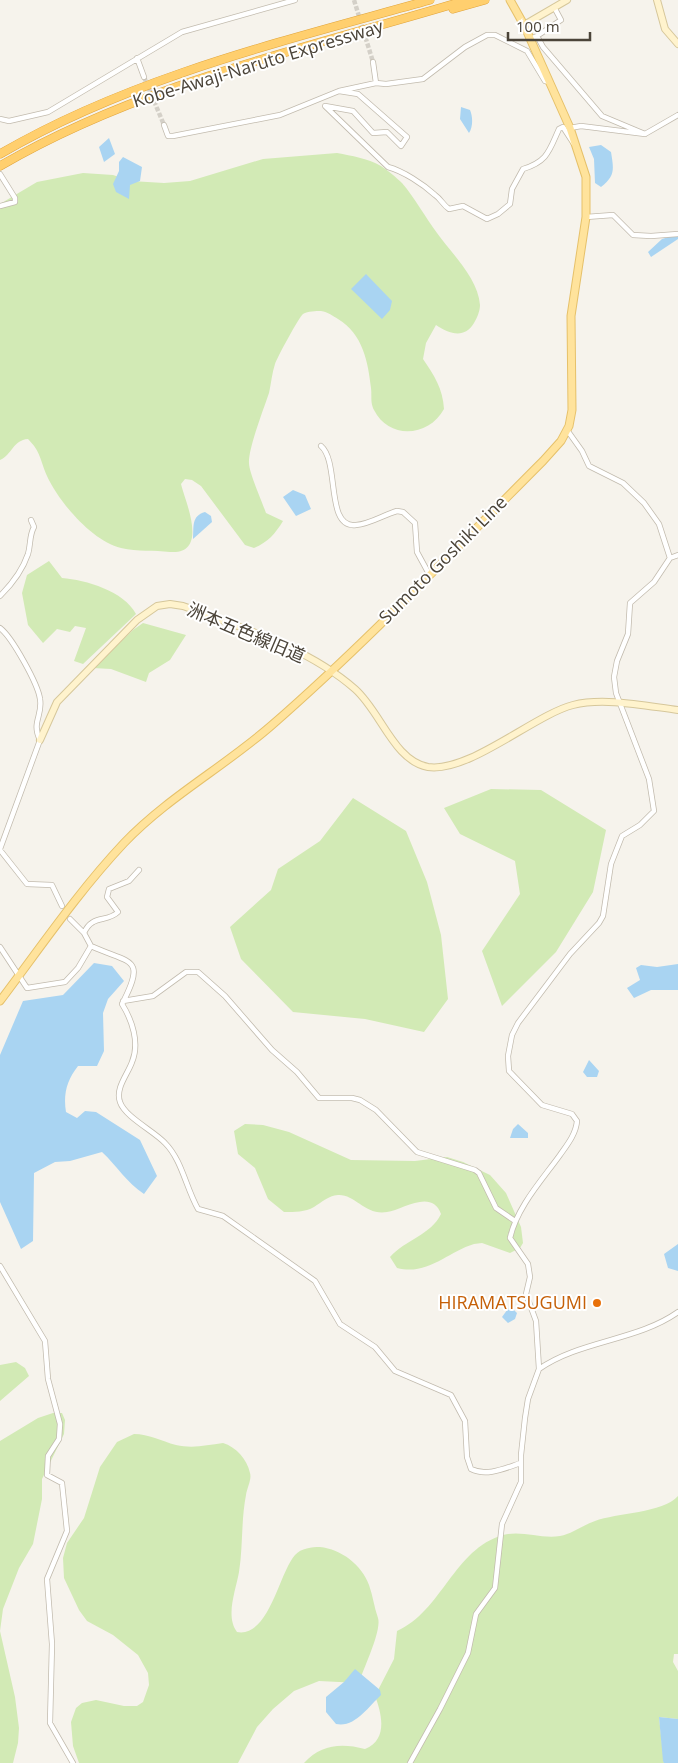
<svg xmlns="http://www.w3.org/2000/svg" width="678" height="1763" font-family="'Open Sans','Noto Sans JP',sans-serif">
	<rect width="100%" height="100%" fill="#f6f3ec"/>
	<path fill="#d2eab5" d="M337,153C352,156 367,158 381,166C387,170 396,177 402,183C415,198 425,217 437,233C452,254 478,278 480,305C480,311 477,318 474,323C465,339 449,334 436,325L426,343L423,359C434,375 443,389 444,409C429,437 389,440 374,410C370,402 372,397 371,388C368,362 363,334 338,319C333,316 328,312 321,311C316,311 308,311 303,314C299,317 277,358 275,364C272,373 271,384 269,393C264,408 248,449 249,463C249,473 262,501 266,513L283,521C275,534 268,542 254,548L245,545L201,486L192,480L185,479L181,484C185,501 210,555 170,552C154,550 138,552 121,548C92,541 59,502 47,476C40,460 41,452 28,439C13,440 12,455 0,460V204L37,182L83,173L113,175L131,181L164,183L190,181L263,159Z
		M49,561L62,578C86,580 124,591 136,614L83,664L74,661L86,628L75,626L70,632L57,629L43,643L28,625L22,593L27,575Z
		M143,623L186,635L170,660L149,673L146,682L111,669L93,668L133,630Z
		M491,789L541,790L606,830L593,892L556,952L502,1006L482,951L520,894L515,861L460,834L444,808Z
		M353,798L406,831L427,882L441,935L448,999L424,1032L365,1019L293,1012L241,959L230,927L271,890L278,869L320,841Z
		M245,1124L263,1125L289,1132L351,1160L415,1161L447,1157L463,1162L490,1175L506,1193L521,1227L523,1243L520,1248L510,1253L482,1243L474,1244C447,1252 428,1276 397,1268L390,1257C405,1240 431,1235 441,1214C432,1188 402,1210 387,1212C366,1216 355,1194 338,1195C328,1196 322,1202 314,1207C305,1212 295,1212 284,1212L268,1199L255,1168L238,1154L234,1131Z
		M16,1362L25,1368L29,1376L0,1401V1365Z
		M53,1413H62L65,1420L64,1434L42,1479V1499L33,1544L19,1568L3,1609L0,1631L15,1697L19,1728L18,1743L13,1763H0V1441L38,1418Z
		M134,1434C149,1434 161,1441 176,1445C193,1449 207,1445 223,1443C236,1447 247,1459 250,1473C252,1479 247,1488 246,1495C241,1521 243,1547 239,1572C236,1590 225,1616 237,1632C269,1638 279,1573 295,1555C301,1548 312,1547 320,1547C341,1549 362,1565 369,1585C373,1596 374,1607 378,1618C382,1631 363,1669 359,1683L319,1681L294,1691L273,1709L257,1727L238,1763H79L73,1746L71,1722L76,1708L82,1703L96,1700L124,1706H137L143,1702L149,1685L148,1673L138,1655L113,1635L87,1621L79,1610L64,1578L63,1558L67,1543L84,1518L100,1467L117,1442Z
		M678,1496V1654H674L673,1662L678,1671V1719L659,1717L664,1763H304C321,1744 342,1743 365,1749C388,1740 382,1714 375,1696L394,1659L397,1631C442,1611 454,1549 503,1535C522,1530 540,1539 560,1536C572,1534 583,1525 595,1521C616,1513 663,1513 678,1496Z"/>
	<path fill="#a9d4f2" d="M461,107L470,110C473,117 473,127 469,133L460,119Z
		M109,138L115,154L104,162L99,147Z
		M601,145L611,152C614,170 615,176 601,187L595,183L594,159L589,147Z
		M123,157L142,167L140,181L130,185L129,199L116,192L113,184L119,171V162Z
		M678,234V239L651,257L648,252L662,239Z
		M366,274L392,301L390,310L382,319L351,289Z
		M293,490L305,495L311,509L296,516L283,497Z
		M205,512L211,516L212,522L193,539C194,527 191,516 205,512Z
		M94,963L112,966L124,981L108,999L103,1013L104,1051L97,1066H78C67,1080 63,1094 66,1112L77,1118L85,1111L96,1112L140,1140L157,1176L144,1194C127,1183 117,1166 102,1152L70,1161L55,1162L34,1173L33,1241L21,1249L0,1202V1055L23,1001L63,995Z
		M678,964V990H651L634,998L627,988L640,980L636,968L641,965L657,967Z
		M589,1060L599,1071L597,1077H587L583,1072Z
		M518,1124L528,1133V1138H510L513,1129Z
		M678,1244V1271L668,1268L664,1254Z
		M510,1306L517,1313L515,1319L508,1323L502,1317Z
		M355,1669L380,1690L381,1695C368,1707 355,1728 336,1724L326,1712V1697L344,1682Z
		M659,1717L678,1719V1763H664L663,1761Z"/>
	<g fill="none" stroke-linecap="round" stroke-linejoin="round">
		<path stroke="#d4d0c8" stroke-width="4.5" stroke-dasharray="4.5 2" stroke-linecap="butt" d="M354,0L373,62
			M144,77L164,125"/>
		<g stroke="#c2bbae" stroke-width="6">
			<path id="street" d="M537,36L561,20L554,7
				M530,39L537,36L543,47L602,116L645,134
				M137,58L144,77
				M373,62L376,83
				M339,91L358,94L407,137L401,146L387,132L373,133L353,111L325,106L388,167C403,171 423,184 435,195C441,199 443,205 449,209L463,206L487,219L498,214L510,204L512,189L523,169C548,161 549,151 559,129L563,127L574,144
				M0,119L9,121L48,112L182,32L295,0
				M164,125L168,136H173L280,115L339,91L376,83L386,84L423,79L465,47L487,35H495L527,51L545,81L550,82
				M570,128L581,126L645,134L678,115
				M0,174L15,198V202L0,206
				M586,217L613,215L633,235L651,236L678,234
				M567,430L582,451L589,466L623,483L644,503L659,524L670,558
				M321,446C340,462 325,529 356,525C370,524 383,515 397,511L403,512L415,523L417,552L429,574
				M0,596C11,585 23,569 28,554C31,544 29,536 34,527L31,520
				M0,628C12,637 38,684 40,699C43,716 31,722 40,740L0,849
				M0,850L27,884L52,885L62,906
				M70,919L84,933L91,946
				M84,933C92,914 107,923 118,912L107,897L109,889L129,881L139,870
				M0,947L27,988L65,982L78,968L91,946C130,964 147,956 122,1004C132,1020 140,1043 132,1062C128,1074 115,1088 120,1102C125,1117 154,1131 165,1143C182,1160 186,1188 198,1209L223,1216L315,1281L340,1324L375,1347L395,1371L451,1395L465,1421L467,1457L471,1469C487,1477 505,1468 521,1463
				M123,1001L153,996L186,972H198L225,996L272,1050L297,1072L319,1098H352L360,1100L376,1110L417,1152L475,1170L479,1173L496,1208L515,1221
				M0,1266L45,1341L48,1379L60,1424L59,1439L48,1456L47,1475L62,1483L67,1531L47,1579L52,1644L50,1723L73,1763
				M539,1369L536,1321L526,1294L530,1277L528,1264L510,1238C517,1207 542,1180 560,1155C567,1145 576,1134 577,1121L572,1114L542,1105L509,1071L508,1056L512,1035L518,1023L570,954L599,923L603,916L611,864L622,836L640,825L654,811L649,779L616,693L614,677L617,661L628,634L630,603L654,582L670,558L678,555
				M410,1763L440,1709L468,1653L476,1614L495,1588L502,1524L521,1482V1455L525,1418L528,1399L539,1369C581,1340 637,1341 678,1312"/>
		</g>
		<g stroke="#d6c79b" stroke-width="8">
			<path id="secondary" d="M657,0L665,29L678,44
				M524,25L567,0
				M40,740L57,702L137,620L157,606L170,604L183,606C242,628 307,647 355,689C381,712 394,761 428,767C469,773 534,715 573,705C604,697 646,706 678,710"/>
		</g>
		<g stroke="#e6c16a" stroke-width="9">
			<path id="primary" d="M0,1001C40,948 78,892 124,843C168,797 224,767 272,725C367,642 454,550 543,461L561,441L569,426L572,410L571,316L586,217V177L570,128L524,25L510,0"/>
		</g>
		<g stroke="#e0a43c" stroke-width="9">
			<path id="highway" d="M453,9L485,0
				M0,154C132,77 284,41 430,0
				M0,166C144,82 309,48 467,0"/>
		</g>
		<use href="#street" stroke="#fff" stroke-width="4.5"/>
		<use href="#secondary" stroke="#fff3cd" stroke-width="6"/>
		<use href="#primary" stroke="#ffe39c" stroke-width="7"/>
		<use href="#highway" stroke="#ffcf6e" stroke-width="8"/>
	</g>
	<circle fill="#e8710a" stroke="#fff" stroke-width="2" cx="597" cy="1303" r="5"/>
	<g text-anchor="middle" stroke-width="4" stroke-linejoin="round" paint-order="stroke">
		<g font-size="18" fill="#4b4439" stroke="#fff">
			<text transform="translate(258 64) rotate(-17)" y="6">Kobe-Awaji-Naruto Expressway</text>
			<text transform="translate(443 560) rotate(-45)" y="6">Sumoto Goshiki Line</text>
			<text transform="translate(246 633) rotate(23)" y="6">洲本五色線旧道</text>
		</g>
		<g font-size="18" fill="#c56008" stroke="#fff" text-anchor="end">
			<text x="587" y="1309">HIRAMATSUGUMI</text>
		</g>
	</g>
	<path d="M508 32v8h82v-8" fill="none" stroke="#4b4439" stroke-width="2.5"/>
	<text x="516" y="32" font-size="15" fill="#4b4439" stroke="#ffffff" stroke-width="4" paint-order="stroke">100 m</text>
</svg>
